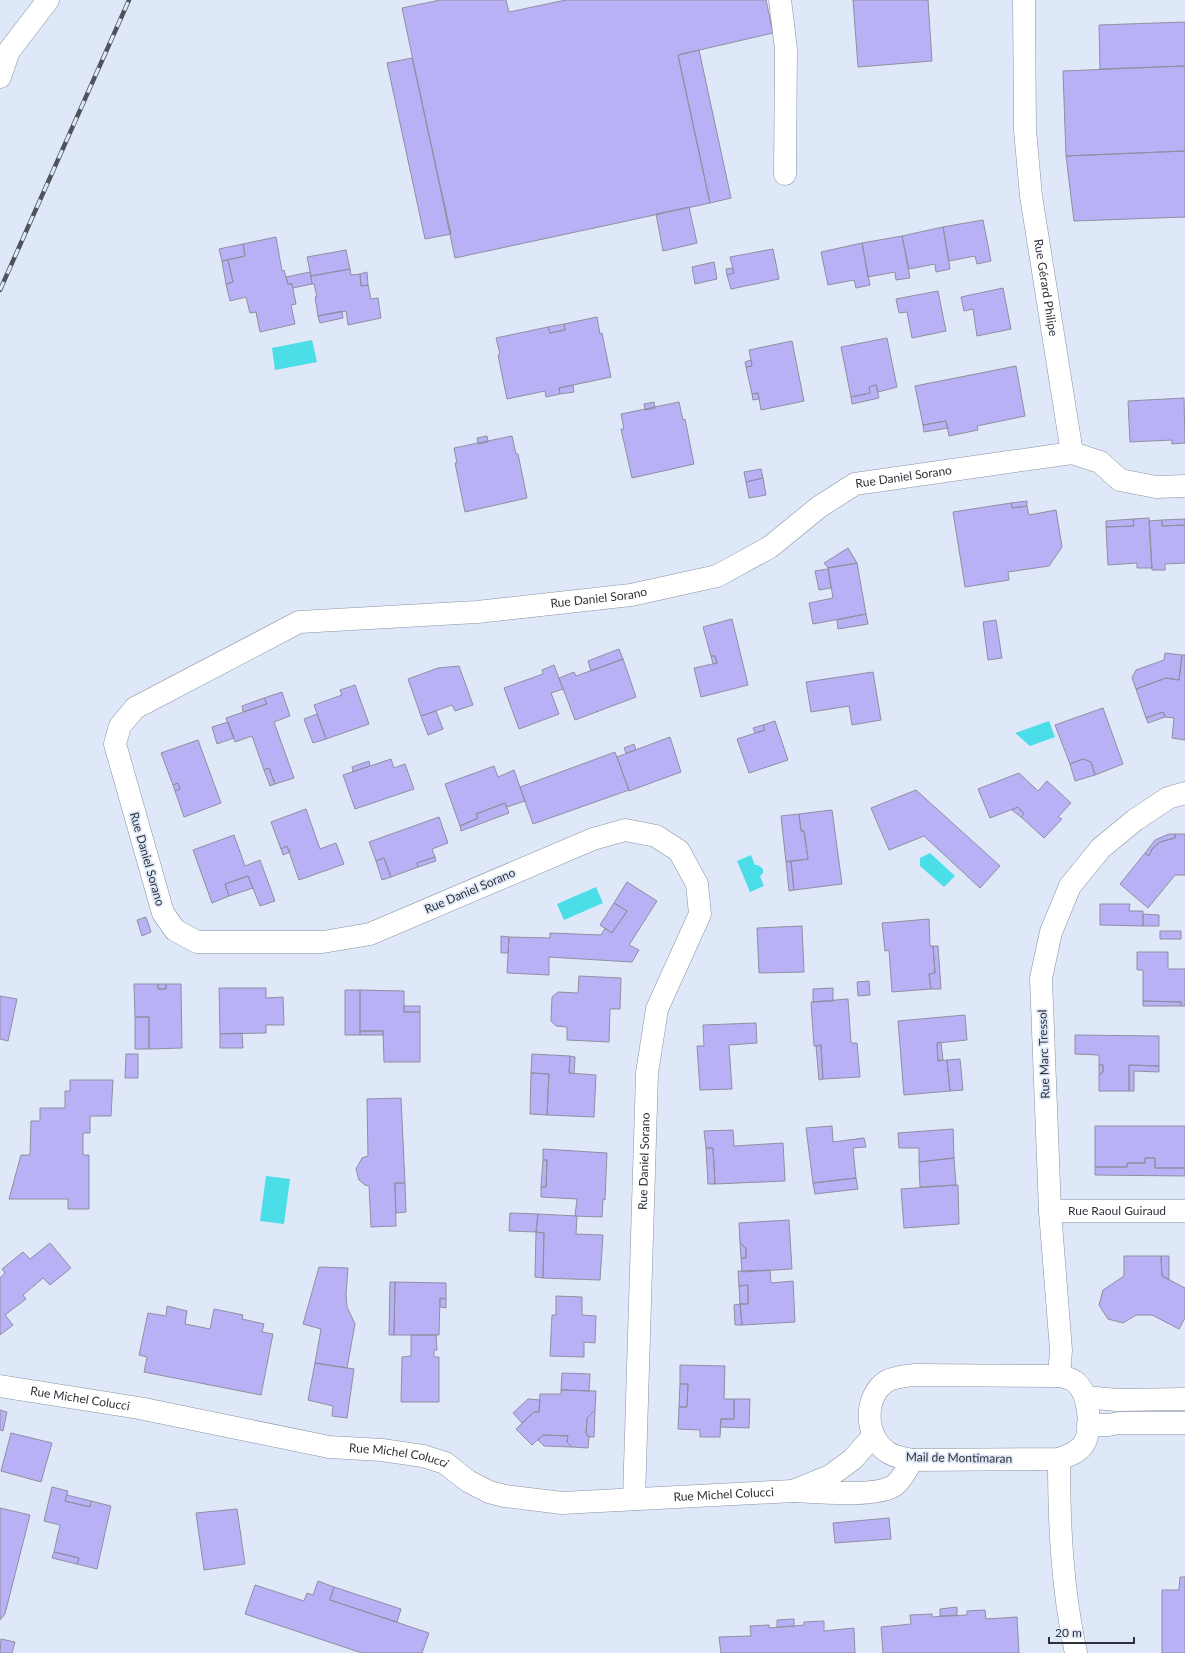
<svg xmlns="http://www.w3.org/2000/svg" width="1185" height="1653" font-family="Lato,sans-serif">
	<rect width="100%" height="100%" fill="#dee8f9"/>
	<path fill="#4bdee8" d="M312,340L317,362L275,370L272,348Z
		M1049,721L1055,737L1030,746L1015,733Z
		M930,853L955,876L944,887L920,866V858Z
		M751,855L755,865H758L763,869V873L760,876L764,886L750,892L737,861Z
		M596,887L603,903L564,920L557,904Z
		M266,1176L290,1179L284,1224L260,1221Z"/>
	<path fill="#b8b1f6" stroke="#908fa0" d="M440,0H506L509,12L566,0H766L773,33L678,55L710,203L455,258L402,8Z
		M853,0H928L932,61L858,67Z
		M1185,22V66L1100,69L1099,25Z
		M699,50L731,198L710,203L678,55Z
		M412,58L451,234L425,239L387,63Z
		M1185,66V151L1066,156L1063,71Z
		M1185,151V217L1074,221L1066,156Z
		M689,207L697,243L663,251L656,214Z
		M983,220L991,261L977,264L975,256L949,261L943,227Z
		M943,227L950,269L936,272L935,264L909,269L902,236Z
		M902,236L910,278L896,280L895,272L868,277L862,243Z
		M276,237L282,271L284,270L288,284H292L296,304L291,305L295,324L260,332L256,312L250,313L246,297L230,301L226,284L233,282L228,260L245,256L243,244Z
		M862,243L870,285L856,288L854,280L828,285L821,252Z
		M243,244L245,256L222,261L219,249Z
		M773,249L779,279L731,289L727,275L734,273L730,257Z
		M346,250L350,269L311,276L307,257Z
		M228,260L233,282L226,284L222,261Z
		M714,262L717,279L695,284L692,267Z
		M732,268L734,273L727,275L726,269Z
		M350,269L351,275L360,274L361,286L368,285L371,299L378,298L381,318L348,325L346,311L318,316L315,297H317L314,284H312L311,276Z
		M310,272L312,284L293,288L292,284H288L286,277Z
		M367,272L368,285L361,286L360,274Z
		M1003,288L1011,329L977,336L973,309L964,311L961,297Z
		M938,291L946,331L912,338L907,312L899,313L896,299Z
		M342,311L343,318L320,323L318,316Z
		M597,317L600,334L602,333L611,377L559,388L560,394L546,397L545,391L507,399L498,355L500,354L496,338L548,327L550,333L565,330L564,324Z
		M564,324L565,330L550,333L548,327Z
		M887,338L897,387L878,392L876,385L869,387L870,393L851,397L841,347Z
		M792,341L804,401L761,410L758,393L752,394L746,367L752,366L749,350Z
		M751,360L752,366L746,367L745,362Z
		M1016,366L1025,416L977,426L978,430L949,436L946,421L923,425L915,386Z
		M573,385L574,392L560,394L559,388Z
		M876,385L879,398L852,404L851,397L870,393L869,387Z
		M758,393L759,399L753,400L752,394Z
		M1184,398L1185,443L1172,444V440L1130,442L1128,401Z
		M654,402L655,408L645,410L644,404Z
		M679,402L683,420L685,419L694,464L632,478L621,429H624L621,414Z
		M946,421L948,428L924,432L923,425Z
		M487,436L488,442L478,444L477,438Z
		M512,436L516,454H518L527,498L465,512L455,463H457L454,448Z
		M761,469L763,478L746,482L744,472Z
		M763,478L766,495L749,498L746,482Z
		M1027,501V506L1012,508L1011,503Z
		M1011,503L1012,508L1027,506L1029,515L1056,510L1062,547L1049,566L1008,572L1009,580L965,587L953,512Z
		M1149,518L1152,568H1137V563L1108,565L1106,527L1134,526L1133,519Z
		M1133,519L1134,526L1106,527V521Z
		M1185,519V525L1162,526V520Z
		M1162,520V526L1185,525V563L1165,564V570H1152L1149,521Z
		M848,548L857,563L828,568L824,563Z
		M857,563L866,614L813,624L809,603L833,598L828,568Z
		M828,569L831,588L819,590L815,571Z
		M866,614L868,624L838,629L837,620Z
		M732,619L748,685L701,697L694,668L717,663L715,656H711L703,627Z
		M996,620L1002,658L988,660L983,622Z
		M619,649L623,659L591,671L588,661Z
		M1165,653L1182,655L1179,680L1166,678L1136,689L1132,678L1136,670L1164,660Z
		M1182,655H1185V740L1172,738L1174,718L1165,717L1163,712L1146,718L1136,689L1166,678L1179,680Z
		M711,656H715L717,663L713,664Z
		M623,659L636,697L575,720L559,678L574,672L576,676Z
		M554,665L563,689L551,693L559,714L519,729L504,688L543,674L542,670Z
		M459,666L473,705L455,711L452,705L421,716L408,679L438,668Z
		M873,672L881,720L852,725L849,706L811,712L806,682Z
		M355,685L369,724L326,739L314,705L342,695L340,690Z
		M282,692L290,716L274,722L294,778L275,784L269,768L264,770L252,736L235,742L226,718L267,704L264,698Z
		M264,698L267,704L243,712L242,706Z
		M1103,708L1123,764L1095,775L1091,762L1083,759L1070,764L1055,725Z
		M436,711L443,729L428,735L421,716Z
		M1163,712L1165,717L1148,723L1146,718Z
		M317,714L326,739L313,743L304,719Z
		M775,721L788,760L749,773L737,739L765,730L763,725Z
		M228,722L234,738L217,744L212,727Z
		M763,725L765,730L755,733L753,728Z
		M670,737L681,772L629,791L617,757Z
		M198,740L221,803L184,817L175,791L180,789L178,783L173,785L161,753Z
		M634,744L636,750L626,753L624,748Z
		M615,752L629,790L533,824L520,787Z
		M391,759L394,768L405,764L414,789L355,809L343,775Z
		M1083,759L1091,762L1095,775L1075,781L1070,764Z
		M369,761L370,766L353,772L352,767Z
		M494,766L498,777L514,770L525,801L507,807L505,803L476,814L478,818L460,826L445,784Z
		M269,768L275,784L270,786L264,770Z
		M1019,773L1038,791L1047,781L1071,803L1058,817L1062,819L1044,838L1021,817L1024,814L1018,807L990,818L978,789Z
		M178,783L180,789L175,791L173,785Z
		M916,790L1000,866L980,888L924,836L889,850L871,808Z
		M505,803L509,813L461,831L460,826L478,818L476,814Z
		M1018,807L1024,814L1021,817L1012,810Z
		M306,809L320,849L336,843L344,864L299,880L287,846L281,849L271,822Z
		M832,810L842,884L794,890L791,861L808,859L804,831H801L799,814Z
		M799,814L801,831H804L808,859L786,862L781,816Z
		M439,817L448,843L432,849L435,857L417,863L418,867L391,877L384,858L376,861L369,842Z
		M1169,834H1175V838L1160,842L1152,849L1149,856L1145,853L1155,840Z
		M1175,834H1185V875H1175L1148,908L1120,884L1145,853L1149,856L1152,849L1160,842L1175,838Z
		M234,835L245,866L260,860L275,901L260,906L248,876L225,884L229,896L212,903L193,850Z
		M287,846L290,852L283,855L281,849Z
		M435,857L436,861L418,867L417,863Z
		M384,858L391,877L382,880L376,861Z
		M791,861L794,890L789,891L786,862Z
		M248,876L253,888L229,896L225,884Z
		M627,882L657,901L629,945L639,950L632,962L549,957V975L507,973L509,937L550,938V933L601,935L605,928L612,933L627,911L614,903Z
		M614,903L627,911L612,933L600,925Z
		M1100,904H1130L1129,911H1143V926L1100,925Z
		M1143,914L1159,915V926H1143Z
		M146,917L151,932L142,936L137,920Z
		M929,919L930,946H933L935,973L929,974L931,989L892,992L889,950L885,951L882,923Z
		M802,926L804,972L759,973L757,928Z
		M1160,931H1181V939H1160Z
		M501,936L509,937L508,953H501Z
		M933,946H938L941,989H931L929,974L935,973Z
		M1137,952H1168V969H1185V1006H1181V1002L1143,1001V970H1137Z
		M579,976L621,978L620,1009H610L609,1042L567,1040V1027L556,1026L551,1021L552,997L558,992L578,993Z
		M869,981L870,995L858,996L857,982Z
		M134,984H158V989H166V984H181L182,1048L149,1049V1017H135Z
		M158,984H166V989H158Z
		M219,988H266V998L283,997L284,1025H266V1033L220,1034Z
		M833,988V1001L813,1002V989Z
		M345,990H360V1035H345Z
		M360,990L404,991V1012H420V1062H384L383,1031H360Z
		M0,996L17,999L8,1041L0,1039Z
		M848,999L851,1043H857L860,1077L823,1079L821,1045L814,1046L811,1002Z
		M1143,1001L1181,1002V1006H1143Z
		M404,1006H420V1012H404Z
		M965,1015L967,1040L937,1043L938,1061L947,1060L950,1091L904,1095L898,1021Z
		M135,1017H149V1049H135Z
		M756,1023L757,1043L729,1045L732,1089L700,1090L697,1046H704L703,1025Z
		M360,1031H383V1035H360Z
		M242,1033L243,1048H220V1034Z
		M1075,1035L1159,1036V1066L1129,1065V1091H1099V1075L1103,1072V1065H1099V1055L1075,1054Z
		M941,1042L943,1060L938,1061L937,1043Z
		M821,1045L823,1079L819,1080L816,1046Z
		M126,1054H138V1078H125Z
		M532,1054L570,1056L569,1073L596,1075L594,1117L547,1115L549,1074L531,1073Z
		M570,1056L575,1057L574,1074L569,1073Z
		M960,1059L963,1090L950,1091L947,1060Z
		M1099,1065H1103V1072L1099,1075Z
		M1129,1065L1159,1066V1072L1134,1071V1091H1129Z
		M531,1073L549,1074L547,1115L530,1114Z
		M70,1080H113L111,1116H90V1133H83V1155H89V1209H68V1199H9L21,1155H30L31,1121H40V1108H65V1091H70Z
		M401,1098L405,1183H395L396,1226L371,1227L369,1186L365,1185L359,1180L356,1169L362,1158L368,1156L367,1099Z
		M832,1126L833,1142L864,1138L866,1147L853,1148L856,1178L813,1183L806,1128Z
		M1095,1126H1185V1168H1155V1158H1145V1163H1127V1167H1095Z
		M953,1129L954,1158L919,1162V1148H899L898,1133Z
		M733,1130L734,1146L783,1143L785,1181L715,1184L713,1148H706L704,1131Z
		M706,1148H713L715,1184H708Z
		M543,1149L607,1153L605,1200L603,1199L602,1217L575,1216L577,1199L541,1197V1187H546L547,1160H543Z
		M954,1158L956,1185L920,1187L919,1162Z
		M1145,1158H1155V1168H1185V1176L1095,1175V1167H1127V1163H1145Z
		M543,1160H547L546,1187H541Z
		M856,1178L858,1189L815,1194L813,1183Z
		M395,1183H405L406,1212L396,1213Z
		M956,1185H958L959,1224L904,1228L901,1189Z
		M510,1213L538,1214L536,1232L509,1231Z
		M538,1214L577,1216L576,1234L603,1235L600,1280L543,1278L544,1233L536,1232Z
		M789,1220L792,1269L742,1272L741,1258H746V1248L740,1243L739,1223Z
		M536,1232L544,1233L543,1278L535,1277Z
		M50,1243L71,1268L50,1285L43,1278L23,1295L26,1299L5,1315L13,1325L0,1335V1278L5,1273L2,1269L23,1252L30,1259Z
		M740,1243L746,1248V1258H741Z
		M1124,1256H1161L1162,1276L1185,1288V1318L1179,1329L1152,1315H1136L1123,1323L1108,1319L1099,1305L1103,1290L1124,1276Z
		M1161,1256H1169V1280L1162,1276Z
		M319,1267L348,1268L346,1294L347,1307L355,1324L347,1368L315,1363L321,1329L303,1324Z
		M770,1270L771,1283L793,1281L795,1322L742,1325L740,1304H748V1285L739,1286L738,1271Z
		M390,1282H395L394,1335H389Z
		M395,1282L446,1283V1299L440,1298L439,1335H394Z
		M748,1285V1304H740L739,1286Z
		M556,1296L582,1297V1315L596,1316L595,1343L584,1342V1357L550,1356L552,1315H556Z
		M440,1298L446,1299V1308L440,1307Z
		M740,1304L742,1325H735L734,1305Z
		M167,1306L187,1311L185,1324L210,1329L214,1309L243,1315L242,1319L264,1324L262,1332L273,1334L261,1395L144,1372L147,1357L139,1355L148,1313L166,1316Z
		M411,1335H436L437,1350H434V1357H439V1402H401L402,1357L411,1356Z
		M315,1363L354,1369L347,1418L332,1416L333,1406L308,1400Z
		M680,1365L725,1366L724,1399H734V1419H721L720,1437H700V1430L678,1429L679,1407H687L688,1384H680Z
		M562,1373L590,1374L589,1391L561,1390Z
		M680,1384H688L687,1407H679Z
		M561,1390L596,1391L595,1410L587,1418L586,1433L589,1437L588,1448L572,1447L567,1442L568,1436L543,1435L532,1445L516,1429L534,1412H539L540,1394H561Z
		M528,1399L540,1400L539,1412H534L522,1423L513,1413Z
		M734,1399H750L749,1428L720,1427L721,1419H734Z
		M0,1410L7,1412L3,1431L0,1430Z
		M595,1410L594,1437H589L586,1433L587,1418Z
		M11,1433L52,1443L41,1482L1,1471Z
		M543,1435L568,1436L567,1442L572,1447L544,1446L538,1440Z
		M52,1487L68,1491L65,1501L90,1507L91,1501L111,1506L97,1569L77,1564L79,1558L54,1552L60,1525L44,1521Z
		M67,1495L91,1501L90,1507L65,1501Z
		M0,1508L30,1515L5,1614L0,1620Z
		M237,1509L245,1564L204,1570L196,1513Z
		M889,1518L891,1539L835,1543L833,1523Z
		M54,1552L79,1558L77,1564L52,1558Z
		M1180,1577H1185V1653H1162V1590H1179Z
		M318,1581L334,1587L330,1600L429,1633L422,1653H362L245,1614L255,1585L304,1601L307,1593L313,1595Z
		M334,1587L401,1609L397,1622L330,1600Z
		M957,1607V1615L940,1616V1609Z
		M985,1610L986,1619L1017,1617L1019,1653H883L881,1627L911,1624L910,1615L932,1614V1617L967,1615V1611Z
		M794,1619V1626L777,1627V1620Z
		M824,1621V1631L854,1628L855,1653H721L719,1637L751,1636L750,1626L769,1625V1628L794,1626L804,1625V1622Z
		M1,1639L15,1642L12,1653H0Z"/>
	<g fill="none" stroke-linecap="round" stroke-linejoin="round">
		<g stroke="#8892a1" stroke-width="23">
			<g id="minor">
				<path d="M780,0L786,49L785,174"/>
				<path id="s1" d="M1024,0L1025,130L1031,196L1072,453L1100,462L1120,480L1156,487L1185,486"/>
				<path d="M0,77L9,51L48,0"/>
				<path id="s2" d="M1050,1211H1185"/>
				<path d="M914,1375L1059,1376C1064,1377 1070,1378 1074,1381C1089,1391 1092,1426 1085,1442C1080,1452 1068,1456 1059,1459L912,1460C904,1458 893,1457 886,1451C864,1434 864,1396 887,1381C894,1377 906,1376 914,1375Z"/>
				<path d="M1059,1376L1061,1350L1050,1211L1041,978L1051,932L1070,886L1101,848L1135,820L1168,798L1185,793"/>
				<path id="s3" d="M0,1386L139,1408L329,1447L382,1450L423,1456L445,1463L468,1481L489,1492L505,1496L562,1503L793,1491"/>
				<path d="M1085,1397L1117,1400L1185,1399"/>
				<path d="M1088,1425H1108L1119,1423H1185"/>
				<path d="M873,1436L853,1459L830,1476L793,1491C815,1492 878,1498 895,1485C902,1479 908,1468 912,1460"/>
				<path d="M1059,1459C1059,1524 1062,1589 1076,1653"/>
				<path id="s4" d="M634,1499L647,1073L657,1009L700,914L697,884L679,851L656,836L625,830L593,839L370,934L323,942H197L175,930L163,913L115,744L120,726L135,708L299,622L477,612L631,595L717,576L770,547L819,507L855,484L1072,453"/>
			</g>
		</g>
		<use href="#minor" stroke="#fff" stroke-width="22"/>
		<g stroke="#4f545c" stroke-width="4.5">
			<path id="rail" d="M0,290L129,0"/>
		</g>
		<use href="#rail" stroke="#dee8f9" stroke-width="3" stroke-dasharray="9" stroke-linecap="butt"/>
	</g>
	<g text-anchor="middle" stroke-width="3.5" stroke-linejoin="round" paint-order="stroke">
		<g font-size="12" fill="#2e3238" stroke="#dee8f9">
			<text dy="4" stroke="none"><textPath href="#s1" startOffset="289">Rue Gérard Philipe</textPath></text>
			<text dy="4" stroke="none"><textPath href="#s4" startOffset="2257">Rue Daniel Sorano</textPath></text>
			<text dy="4" stroke="none"><textPath href="#s4" startOffset="1921">Rue Daniel Sorano</textPath></text>
			<text transform="translate(147 859) rotate(74)" y="4">Rue Daniel Sorano</text>
			<text transform="translate(470 891) rotate(-23)" y="4">Rue Daniel Sorano</text>
			<text transform="translate(1044 1054) rotate(-92)" y="4">Rue Marc Tressol</text>
			<text dy="4" stroke="none"><textPath href="#s4" startOffset="338">Rue Daniel Sorano</textPath></text>
			<text dy="4" stroke="none"><textPath href="#s2" startOffset="67">Rue Raoul Guiraud</textPath></text>
			<text dy="4" stroke="none"><textPath href="#s3" startOffset="81">Rue Michel Colucci</textPath></text>
			<text dy="4" stroke="none"><textPath href="#s3" startOffset="405">Rue Michel Colucci</textPath></text>
			<text transform="translate(959 1458) rotate(1)" y="4">Mail de Montimaran</text>
			<text dy="4" stroke="none"><textPath href="#s3" startOffset="741">Rue Michel Colucci</textPath></text>
		</g>
	</g>
	<path d="M1049 1637v6h85v-6" fill="none" stroke="#2e3238" stroke-width="2"/>
	<text x="1055" y="1637" font-size="12" fill="#2e3238" stroke="#dee8f9" stroke-width="3" paint-order="stroke">20 m</text>
</svg>
